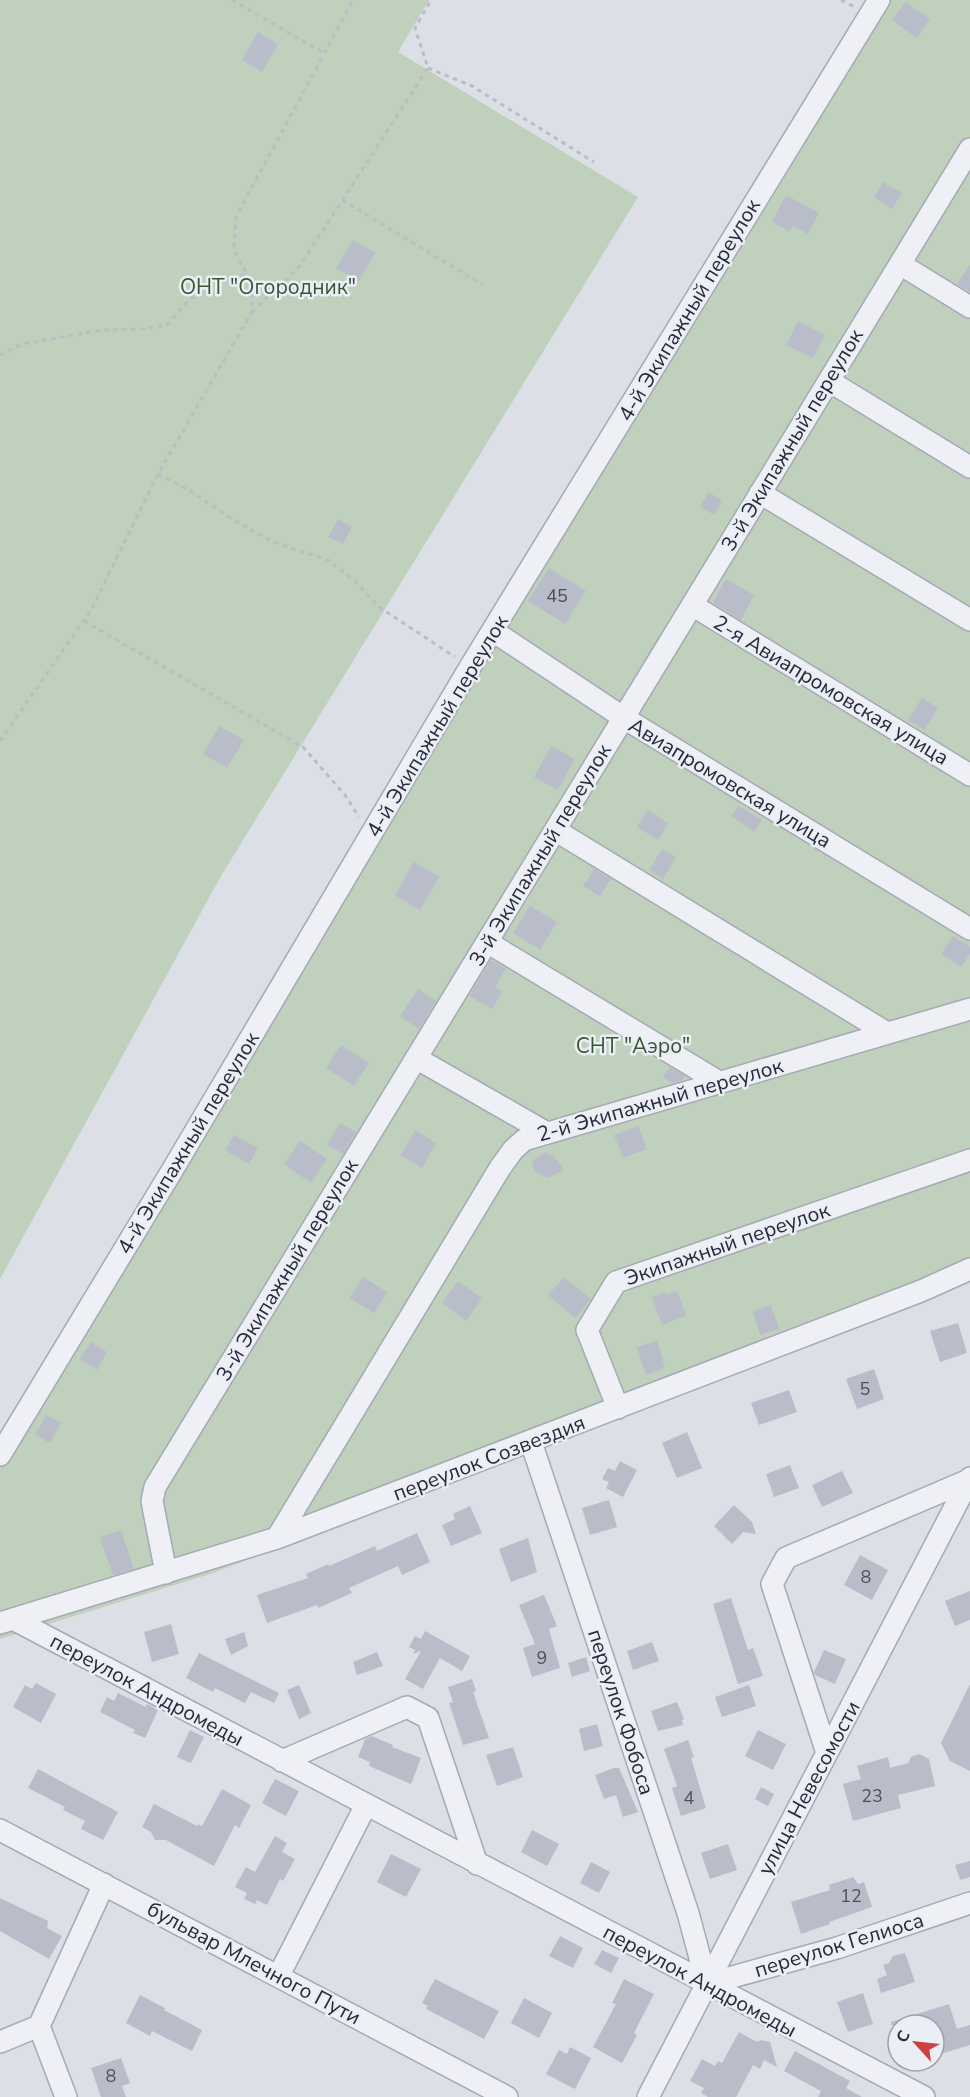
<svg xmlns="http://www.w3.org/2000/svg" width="970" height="2097" font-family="'Nunito Sans',sans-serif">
	<rect width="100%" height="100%" fill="#dcdfe6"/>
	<path fill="#bfd0bd" d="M0,0H429L398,52L638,197L221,876L0,1279Z
		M870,0H970V1277L213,1573L0,1639V1443Z"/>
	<path fill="#b9bdc9" d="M906,2L930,19L917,38L892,20Z
		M258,32L278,44L262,72L242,60Z
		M883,182L902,193L892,209L874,197Z
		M786,195L819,213L808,234L793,226L790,232L772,222Z
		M353,240L375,253L359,281L336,268Z
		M970,265V292L957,284Z
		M798,321L825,335L813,358L786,345Z
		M709,492L722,501L714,515L700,506Z
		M338,519L352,527L343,544L328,537Z
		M549,568L586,591L565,624L528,601Z
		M726,579L754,595L741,620L713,603Z
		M922,698L938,708L924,730L908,720Z
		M219,726L244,740L227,768L203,754Z
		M551,746L575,759L558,790L534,777Z
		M738,806L762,820L754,832L731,816Z
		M648,810L668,823L658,840L637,827Z
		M662,849L676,857L663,879L649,870Z
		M414,862L439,877L420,910L395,895Z
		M594,869L611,879L600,896L583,886Z
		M530,906L557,922L540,950L513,933Z
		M953,936L970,947V954L961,967L941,954Z
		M491,960L506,969L495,987L502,992L492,1009L469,996Z
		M418,989L436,1001L419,1029L400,1016Z
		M341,1045L369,1063L354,1086L326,1068Z
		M670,1067L685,1076L682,1080L672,1083L663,1077Z
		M340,1123L356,1132L343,1154L327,1145Z
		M638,1126L647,1149L623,1158L614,1135Z
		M415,1130L436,1143L422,1168L401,1155Z
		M234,1135L258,1148L249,1164L225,1150Z
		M300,1141L327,1159L311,1183L284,1164Z
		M546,1152L554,1157L564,1170L547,1178L535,1172L532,1161Z
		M363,1277L387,1292L374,1313L350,1298Z
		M564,1277L591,1299L575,1318L548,1295Z
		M458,1281L482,1298L466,1321L442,1303Z
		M677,1291L686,1316L662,1325L652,1297L666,1292L667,1295Z
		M771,1305L779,1329L760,1335L753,1311Z
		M958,1323L967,1353L940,1362L930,1331Z
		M657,1341L665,1368L646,1375L637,1347Z
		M91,1342L107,1352L97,1370L80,1359Z
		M874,1369L884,1399L857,1409L846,1379Z
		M789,1390L797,1412L759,1425L751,1403Z
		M46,1415L61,1423L50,1443L35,1435Z
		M687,1432L702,1468L677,1478L662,1443Z
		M620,1461L637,1470L623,1497L606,1488L609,1482L602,1479L608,1468L615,1471Z
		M790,1465L799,1488L774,1497L766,1474Z
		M842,1471L853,1493L822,1507L812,1485Z
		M609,1500L617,1527L590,1535L582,1508Z
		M734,1505L752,1522L756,1534L743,1532L732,1544L714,1526Z
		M470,1506L482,1533L451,1546L442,1525L455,1519L453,1514Z
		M121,1530L134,1569L113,1575L100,1537Z
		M417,1533L430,1562L402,1575L398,1566L349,1588L352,1593L318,1608L317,1605L267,1623L257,1595L308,1578L306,1574L328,1564L329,1566L375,1546L377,1551Z
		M528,1538L537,1572L511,1582L499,1549Z
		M860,1555L888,1570L872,1600L844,1585Z
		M970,1591V1620L955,1626L945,1601Z
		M544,1595L557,1626L549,1629L560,1668L532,1677L523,1648L535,1644L519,1605Z
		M731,1598L748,1650L753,1648L763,1676L738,1684L713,1604Z
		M171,1624L179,1654L152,1662L144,1632Z
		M425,1631L470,1656L462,1671L440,1658L423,1689L405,1679L421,1651L413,1654L415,1650L409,1647L415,1636L421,1639Z
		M244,1632L248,1646L231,1655L225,1639Z
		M652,1642L659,1661L633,1670L627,1651Z
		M824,1650L846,1659L835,1684L815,1675L814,1672Z
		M377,1652L383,1666L357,1675L353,1662Z
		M199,1653L279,1693L274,1703L251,1692L245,1703L215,1688L213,1692L186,1678Z
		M586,1657L590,1671L572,1677L568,1663Z
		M472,1679L476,1691L473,1692L489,1738L463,1745L449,1703L453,1702L448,1687Z
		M36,1683L56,1694L41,1723L13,1707L25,1685L32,1689Z
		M970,1684V1771L950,1761L941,1743Z
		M299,1685L311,1713L299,1719L287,1690Z
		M749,1685L756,1706L722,1717L715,1697Z
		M118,1693L146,1707L147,1704L158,1710L145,1738L133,1733L135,1730L100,1712L107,1697L114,1701Z
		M677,1702L684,1719L682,1720L683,1725L658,1731L651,1711Z
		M597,1724L603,1746L584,1751L579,1729Z
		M190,1730L204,1737L191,1763L177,1757Z
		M758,1730L786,1744L773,1770L745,1756Z
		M372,1736L393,1745L392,1747L421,1758L411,1784L369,1766L370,1762L358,1757L365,1739Z
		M688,1740L694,1757L691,1758L706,1808L681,1816L672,1788L677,1786L664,1749Z
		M513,1747L523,1777L497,1786L486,1755Z
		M919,1754L929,1759L935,1786L898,1795L901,1808L853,1821L843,1784L861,1779L857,1766L888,1757L890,1768L908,1763L911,1757Z
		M614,1768H619L638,1812L623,1817L616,1795L604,1799L595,1775Z
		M38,1769L118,1812L103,1840L81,1829L85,1821L63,1810L65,1807L28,1788Z
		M275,1779L299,1791L286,1816L262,1803Z
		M761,1787L774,1794L768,1806L755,1799Z
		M222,1789L251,1805L239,1828L235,1825L214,1866L166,1840H155L151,1832L142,1827L154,1804L197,1826L198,1824L202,1826Z
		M532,1830L559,1844L547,1866L521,1852Z
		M275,1836L287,1843L282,1852L295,1859L283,1881L280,1879L267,1905L257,1900L255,1904L244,1899L247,1893L235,1887L246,1867L255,1872Z
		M728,1844L737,1870L710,1879L701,1853Z
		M391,1854L421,1869L406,1897L377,1882Z
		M970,1861V1877L960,1880L955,1865Z
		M591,1862L610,1872L599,1893L580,1883Z
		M853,1877L858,1884L864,1882L872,1907L829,1922L830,1924L801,1934L791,1902L830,1890L829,1885Z
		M0,1898L48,1921L47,1928L62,1936L49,1959L0,1931Z
		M560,1936L583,1948L573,1968L549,1956Z
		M602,1950L619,1958L611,1973L594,1964Z
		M905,1953L915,1982L881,1993L877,1979L887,1975L883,1965L889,1963L893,1956Z
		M435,1979L499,2011L484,2039L426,2009L428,2006L422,2003Z
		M624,1979L654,1994L634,2033L637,2035L622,2063L593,2047L616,2004L612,2003Z
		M863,1993L873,2024L848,2032L837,2002Z
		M140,1995L165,2008L164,2010L202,2030L192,2051L152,2031L150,2036L126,2023Z
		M524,1998L552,2013L539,2038L511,2023Z
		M949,2004L957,2029L970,2025V2045L934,2056V2025H891V2022Z
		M739,2032L757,2042L761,2040L770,2042L777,2067L764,2060L760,2069L753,2065L736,2097H708L701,2093L704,2088L690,2081L702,2059L715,2066L718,2061L722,2063Z
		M570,2047L591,2058L575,2089L546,2074L559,2050L567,2054Z
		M795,2051L850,2081L846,2088L862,2097H818L821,2091L784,2071Z
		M121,2058L130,2083L122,2086L126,2097H101L91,2068Z"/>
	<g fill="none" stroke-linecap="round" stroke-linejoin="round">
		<g stroke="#a5a9b3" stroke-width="24">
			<path id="minor" d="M900,264L970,307
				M829,381L970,467
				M760,493L970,620
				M692,605L970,775
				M493,631L624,718L970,929
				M555,830L887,1033
				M487,942L719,1082
				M416,1058L547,1133
				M618,1408L587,1330L616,1282L970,1160
				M531,1442L688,1913L707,1984L837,1948L970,1903
				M0,1455L173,1169L470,667L879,0
				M277,1538L500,1168L513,1150L524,1140L970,1009
				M166,1573L152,1501L155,1487L970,149
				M13,1619L924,2097
				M0,1623L277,1538L921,1291L970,1269
				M827,1753L772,1584L786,1558L969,1480
				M282,1761L407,1707L428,1718L477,1864
				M0,1830L507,2097
				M279,1975L366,1805
				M39,2026L66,2097
				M0,2042L39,2026L104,1884
				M648,2097L970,1478"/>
		</g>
		<path stroke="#bbbdc5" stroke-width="3" stroke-dasharray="4.5 4.5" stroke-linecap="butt" d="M232,0L324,53
			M841,0L855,7
			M428,68L472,86L594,162
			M342,200L483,285
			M252,312L299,267L428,68L415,28L431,0
			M0,355L22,344L102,330L143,329L167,325L190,299L216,285L247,274
			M158,474L192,492L230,518L273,542L328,560L355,581L379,607L455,657
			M84,621L303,747L345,795L359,817
			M0,741L91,610L158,474L252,312V292L247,274L234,250L236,217L353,0"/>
		<use href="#minor" stroke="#eff0f5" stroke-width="21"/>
	</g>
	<g text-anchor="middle" stroke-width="5" stroke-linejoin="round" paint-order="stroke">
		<g font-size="18" fill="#4b505f">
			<text x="557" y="602">45</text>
			<text x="865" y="1395">5</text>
			<text x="866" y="1583">8</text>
			<text x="542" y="1664">9</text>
			<text x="872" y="1802">23</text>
			<text x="689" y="1804">4</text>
			<text x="851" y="1902">12</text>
			<text x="111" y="2082">8</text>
		</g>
		<g font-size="21" fill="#355833" stroke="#ebeef4">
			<text x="268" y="294">ОНТ "Огородник"</text>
			<text x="633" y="1053">СНТ "Аэро"</text>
		</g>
		<g font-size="21" fill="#262b3c" stroke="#ebeef4">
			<text transform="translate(689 310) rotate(-59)" y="7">4-й Экипажный переулок</text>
			<text transform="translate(792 440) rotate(-59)" y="7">3-й Экипажный переулок</text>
			<text transform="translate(831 690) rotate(31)" y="7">2-я Авиапромовская улица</text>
			<text transform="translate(437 726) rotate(-59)" y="7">4-й Экипажный переулок</text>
			<text transform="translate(730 783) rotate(31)" y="7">Авиапромовская улица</text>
			<text transform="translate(540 855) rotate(-59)" y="7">3-й Экипажный переулок</text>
			<text transform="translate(660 1100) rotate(-16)" y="7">2-й Экипажный переулок</text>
			<text transform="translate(188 1143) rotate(-59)" y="7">4-й Экипажный переулок</text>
			<text transform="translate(727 1244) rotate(-19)" y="7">Экипажный переулок</text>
			<text transform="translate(287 1270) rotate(-59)" y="7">3-й Экипажный переулок</text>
			<text transform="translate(489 1458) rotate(-21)" y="7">переулок Созвездия</text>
			<text transform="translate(147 1690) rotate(28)" y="7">переулок Андромеды</text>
			<text transform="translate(621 1712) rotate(72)" y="7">переулок Фобоса</text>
			<text transform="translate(809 1788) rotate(-62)" y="7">улица Невесомости</text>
			<text transform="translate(839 1945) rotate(-17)" y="7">переулок Гелиоса</text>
			<text transform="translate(254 1963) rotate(28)" y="7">бульвар Млечного Пути</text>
			<text transform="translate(700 1981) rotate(28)" y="7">переулок Андромеды</text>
		</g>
	</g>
	<g transform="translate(916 2043) rotate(297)"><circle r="28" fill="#ebeef4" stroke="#9ca0aa" stroke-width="1.5"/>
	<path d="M0-4.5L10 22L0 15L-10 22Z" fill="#cd3f41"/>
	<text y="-9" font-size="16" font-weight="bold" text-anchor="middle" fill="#262b3c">С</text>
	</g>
</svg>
